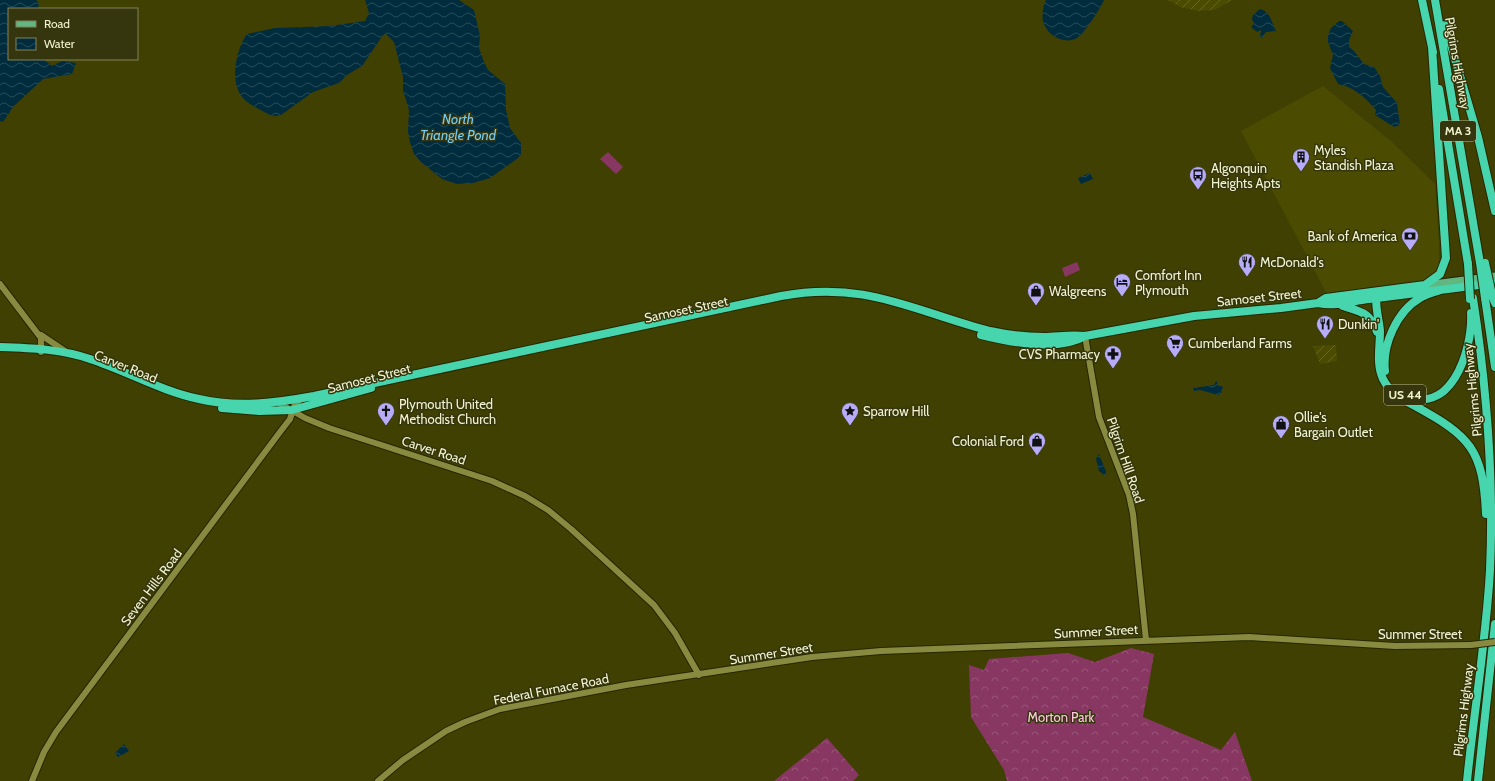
<svg xmlns="http://www.w3.org/2000/svg" width="1495" height="781" font-family="Cabin,sans-serif">
	<defs>
		<pattern id="industrial-furrows" width="10" height="10" patternUnits="userSpaceOnUse"><rect width="10" height="10" fill="#4b4b02"/><path d="M-1 1l2-2M0 10L10 0M9 11l2-2" fill="none" stroke="#656626"/></pattern>
		<pattern id="forest-crowns" width="20" height="18" patternUnits="userSpaceOnUse"><rect width="20" height="18" fill="#883763"/><path d="M2 6a3 3 0 1 1 6 0M12 15a3 3 0 1 1 6 0" fill="none" stroke="#995578"/></pattern>
		<pattern id="water-waves" width="16" height="10" patternUnits="userSpaceOnUse"><rect width="16" height="10" fill="#002c3d"/><path d="M0 5q4-4 8 0t8 0" fill="none" stroke="#264b58"/></pattern>
	</defs>
	<rect width="100%" height="100%" fill="#404002"/>
	<path fill="#4b4b02" d="M1323,86L1392,142L1435,184L1439,243V271L1425,281L1328,296L1241,131Z"/>
	<path fill="url(#industrial-furrows)" d="M1168,0H1232L1215,10L1198,11L1180,7Z
		M1336,345L1337,361L1320,364L1313,346Z"/>
	<path fill="url(#forest-crowns)" d="M1131,648L1154,654L1143,717L1221,750L1235,732L1252,781H1007L1004,770L971,717L969,665L984,670L989,659L1068,653L1095,662Z
		M827,738L859,775L853,781H774Z"/>
	<path fill="#883763" d="M608,152L623,167L616,174L600,159Z
		M1077,262L1080,270L1065,277L1062,268Z"/>
	<path fill="url(#water-waves)" d="M0,0H36L39,3L38,9H9V59H43L52,66L62,61L76,63L72,74L43,79L13,107L3,122L0,121Z
		M365,0H459L474,10L480,36L479,48L484,62L488,70L505,84L506,110L510,128L521,143V154L518,158L490,178L473,183L457,184L442,179L421,162L414,154L410,142L408,132L409,110L403,90V77L394,42L386,34L383,35L362,66L347,75L339,83L313,92L281,115L275,116L270,115C262,110 250,106 243,98C229,83 236,49 247,34L275,28L330,26L365,21L369,13Z
		M1046,0H1104C1100,9 1085,33 1077,38C1066,45 1048,36 1044,24C1041,18 1043,6 1046,0Z
		M1260,9C1270,11 1272,23 1276,31L1266,32L1262,38L1260,37L1261,30L1257,32L1251,27L1254,24L1252,19L1253,15Z
		M1339,21H1342L1353,31L1349,40V47L1354,51L1364,64L1374,67L1380,76L1383,87L1397,103L1400,125L1394,127L1375,115L1376,110C1365,98 1355,87 1338,84L1330,68L1333,55L1328,42V35L1331,28Z
		M1090,173L1093,179L1081,184L1078,178Z
		M1216,381L1218,383V386H1222L1223,389L1221,390L1222,393L1218,395L1200,390L1194,391L1193,388L1214,385Z
		M1099,454L1107,474L1104,475L1099,471L1096,459Z
		M124,744L129,751L118,757L115,753Z"/>
	<g fill="none" stroke-linecap="round" stroke-linejoin="round">
		<g stroke="#262600" stroke-width="8">
			<path id="secondary" d="M0,284L41,338V352
				M41,335L65,351
				M1085,336L1099,417L1129,495L1133,514L1146,640
				M277,402L305,418L329,428L492,481L525,496L548,510L571,529L654,605L675,633L699,675
				M32,781L44,752L56,732L280,432L290,419L295,404L301,399
				M378,781L403,760L446,731L465,722L500,709L626,685L812,657L881,651L1249,637L1395,646L1471,645"/>
		</g>
		<g stroke="#262600" stroke-width="9">
			<path id="primary" d="M1426,285L1495,276"/>
		</g>
		<g stroke="#262600" stroke-width="10">
			<path id="highway" d="M1422,0L1433,52
				M1435,0L1480,263
				M1445,25L1478,137L1495,211
				M1439,89L1468,264
				M1377,292C1374,305 1379,318 1380,331C1380,347 1376,364 1383,379C1390,393 1401,399 1415,406C1470,436 1483,449 1486,514
				M1492,295L1495,303
				M1485,298L1495,367
				M1318,303C1336,307 1351,301 1369,299C1411,294 1453,288 1495,283
				M1343,306C1361,312 1370,312 1377,332
				M981,335C1010,342 1058,352 1085,336
				M0,347C31,348 61,349 90,359C127,371 161,391 199,399C237,408 276,403 314,396L781,296C865,280 913,311 990,331C1008,335 1026,337 1044,337C1057,337 1071,334 1085,336L1194,316L1281,308L1318,303L1326,298L1425,285L1440,274L1446,258L1432,47
				M1385,371C1382,345 1397,311 1420,298C1426,294 1434,292 1441,290
				M1400,392C1450,422 1473,350 1471,313
				M222,408L259,411L292,410L371,388
				M1467,781C1474,711 1486,641 1490,570C1494,479 1487,389 1473,298
				M1478,781L1495,624"/>
		</g>
		<use href="#secondary" stroke="#888a40" stroke-width="6"/>
		<use href="#primary" stroke="#60b781" stroke-width="7"/>
		<use href="#highway" stroke="#46d5ac" stroke-width="8"/>
		<g stroke="#262600" stroke-width="8" stroke-linecap="butt">
			<path id="secondary-bridge" d="M1471,645L1495,642"/>
		</g>
		<g stroke="#262600" stroke-width="10" stroke-linecap="butt">
			<path id="highway-bridge" d="M1480,263L1485,298
				M1485,263L1492,295
				M1468,264L1470,299"/>
		</g>
		<use href="#secondary-bridge" stroke="#888a40" stroke-width="6"/>
		<use href="#highway-bridge" stroke="#46d5ac" stroke-width="8"/>
	</g>
	<defs>
		<g id="building-pin" transform="scale(0.9)"><path d="M0 17L-7.5 6A9.5 9.5 0 1 1 7.5 6Z" fill="#b6acf8" stroke="#35360e"/><path d="M-4-6H4V6H1V3H-1V6H-4ZM-2.5-4.3h1.7v1.8h-1.7ZM.8-4.3h1.7v1.8H.8ZM-2.5-1h1.7V.8h-1.7ZM.8-1h1.7V.8H.8Z" fill="#111"/></g>
		<g id="bus-pin" transform="scale(0.9)"><path d="M0 17L-7.5 6A9.5 9.5 0 1 1 7.5 6Z" fill="#b6acf8" stroke="#35360e"/><path d="M-5-6H5V4H4V6H2V4H-2V6H-4V4H-5ZM-3.5-4V0h7V-4ZM-3.5 1.2v1.5H-2V1.2ZM2 1.2v1.5H3.5V1.2Z" fill="#111"/></g>
		<g id="bank-pin" transform="scale(0.9)"><path d="M0 17L-7.5 6A9.5 9.5 0 1 1 7.5 6Z" fill="#b6acf8" stroke="#35360e"/><path d="M-6-4H6V4H-6ZM0-2.3a2.3 2.3 0 1 0 0 4.6a2.3 2.3 0 1 0 0-4.6Z" fill="#111"/></g>
		<g id="restaurant-pin" transform="scale(0.9)"><path d="M0 17L-7.5 6A9.5 9.5 0 1 1 7.5 6Z" fill="#b6acf8" stroke="#35360e"/><path d="M-5-6h1v4h1v-4h1v4h1v-4h1v5L-1.5 .5V6h-2V.5L-5-1ZM5-6V6H3V1.5H1.5Q1.5-4 5-6Z" fill="#111"/></g>
		<g id="hotel-pin" transform="scale(0.9)"><path d="M0 17L-7.5 6A9.5 9.5 0 1 1 7.5 6Z" fill="#b6acf8" stroke="#35360e"/><path d="M-6-4.5h1.5V1H6V5H4.5V3h-9V5H-6ZM-4 0a1.8 1.8 0 1 1 3.6 0ZM.5 0V-2.5h3Q6-2.5 6 0Z" fill="#111"/></g>
		<g id="shop-pin" transform="scale(0.9)"><path d="M0 17L-7.5 6A9.5 9.5 0 1 1 7.5 6Z" fill="#b6acf8" stroke="#35360e"/><path d="M-5-2.5h2.3a2.7 3.5 0 0 1 5.4 0H5L5.5 6h-11ZM-1.5-2.5h3a1.5 2.3 0 0 0-3 0Z" fill="#111"/></g>
		<g id="supermarket-pin" transform="scale(0.9)"><path d="M0 17L-7.5 6A9.5 9.5 0 1 1 7.5 6Z" fill="#b6acf8" stroke="#35360e"/><path d="M-6-5.5h2.5l.6 2H6L4.5 2H-2.5L-4.4-4H-6ZM-1.5 3.2a1.3 1.3 0 1 0 .1 0ZM3 3.2a1.3 1.3 0 1 0 .1 0Z" fill="#111"/></g>
		<g id="pharmacy-pin" transform="scale(0.9)"><path d="M0 17L-7.5 6A9.5 9.5 0 1 1 7.5 6Z" fill="#b6acf8" stroke="#35360e"/><path d="M-2-6h4v4h4v4h-4v4h-4v-4h-4v-4h4Z" fill="#111"/></g>
		<g id="church-pin" transform="scale(0.9)"><path d="M0 17L-7.5 6A9.5 9.5 0 1 1 7.5 6Z" fill="#b6acf8" stroke="#35360e"/><path d="M-1.2-6h2.4v3.5h3.3v2.4h-3.3V6h-2.4V-.1h-3.3v-2.4h3.3Z" fill="#111"/></g>
		<g id="sight-pin" transform="scale(0.9)"><path d="M0 17L-7.5 6A9.5 9.5 0 1 1 7.5 6Z" fill="#b6acf8" stroke="#35360e"/><path d="M0-6L1.8-2.2L6-1.7L2.9 1.2L3.7 5.4L0 3.3L-3.7 5.4L-2.9 1.2L-6-1.7L-1.8-2.2Z" fill="#111"/></g>
	</defs>
	<g fill-rule="evenodd">
		<use href="#building-pin" x="1301" y="157"/>
		<use href="#bus-pin" x="1198" y="175"/>
		<use href="#bank-pin" x="1410" y="236"/>
		<use href="#restaurant-pin" x="1247" y="262"/>
		<use href="#hotel-pin" x="1122" y="282"/>
		<use href="#shop-pin" x="1036" y="291"/>
		<use href="#restaurant-pin" x="1325" y="324"/>
		<use href="#supermarket-pin" x="1175" y="343"/>
		<use href="#pharmacy-pin" x="1113" y="354"/>
		<use href="#church-pin" x="386" y="411"/>
		<use href="#sight-pin" x="850" y="411"/>
		<use href="#shop-pin" x="1281" y="424"/>
		<use href="#shop-pin" x="1037" y="441"/>
	</g>
	<g text-anchor="middle" stroke-width="3" stroke-linejoin="round" paint-order="stroke">
		<g fill="#35360e" stroke="#b9bb95" stroke-width="1">
			<rect x="1440" y="121" width="36" height="20" rx="3"/>
			<rect x="1384" y="385" width="42" height="20" rx="3"/>
		</g>
		<g font-size="12" font-weight="bold" fill="#f2f4cf">
			<text x="1458" y="135">MA 3</text>
			<text x="1405" y="399">US 44</text>
		</g>
		<g font-size="13" fill="#f2f4cf" stroke="#35360e">
			<text transform="translate(1458 63) rotate(80)" y="5">Pilgrims Highway</text>
			<text transform="translate(1259 297) rotate(-6)" y="5">Samoset Street</text>
			<text transform="translate(686 309) rotate(-12)" y="5">Samoset Street</text>
			<text transform="translate(126 366) rotate(22)" y="5">Carver Road</text>
			<text transform="translate(369 378) rotate(-14)" y="5">Samoset Street</text>
			<text transform="translate(1472 390) rotate(-96)" y="5">Pilgrims Highway</text>
			<text transform="translate(434 450) rotate(18)" y="5">Carver Road</text>
			<text transform="translate(1126 460) rotate(71)" y="5">Pilgrim Hill Road</text>
			<text transform="translate(151 587) rotate(-53)" y="5">Seven Hills Road</text>
			<text transform="translate(1096 631) rotate(-3)" y="5">Summer Street</text>
			<text x="1420" y="639">Summer Street</text>
			<text transform="translate(771 653) rotate(-9)" y="5">Summer Street</text>
			<text transform="translate(551 689) rotate(-11)" y="5">Federal Furnace Road</text>
			<text transform="translate(1463 710) rotate(-83)" y="5">Pilgrims Highway</text>
		</g>
		<g font-size="13" fill="#f2f4cf" stroke="#35360e" text-anchor="start">
			<text x="1314" y="155">Myles<tspan x="1314" dy="15">Standish Plaza</tspan></text>
			<text x="1211" y="173">Algonquin<tspan x="1211" dy="15">Heights Apts</tspan></text>
			<text x="1397" y="241" text-anchor="end">Bank of America</text>
			<text x="1260" y="267">McDonald's</text>
			<text x="1135" y="280">Comfort Inn<tspan x="1135" dy="15">Plymouth</tspan></text>
			<text x="1049" y="296">Walgreens</text>
			<text x="1338" y="329">Dunkin'</text>
			<text x="1188" y="348">Cumberland Farms</text>
			<text x="1100" y="359" text-anchor="end">CVS Pharmacy</text>
			<text x="399" y="409">Plymouth United<tspan x="399" dy="15">Methodist Church</tspan></text>
			<text x="863" y="416">Sparrow Hill</text>
			<text x="1294" y="422">Ollie's<tspan x="1294" dy="15">Bargain Outlet</tspan></text>
			<text x="1024" y="446" text-anchor="end">Colonial Ford</text>
		</g>
		<g font-size="13" fill="#ffc9e2" stroke="#35360e">
			<text x="1061" y="722">Morton Park</text>
		</g>
		<g font-size="14" font-style="italic" fill="#76cdf5" stroke="#35360e">
			<text x="458" y="124">North<tspan x="458" dy="16">Triangle Pond</tspan></text>
		</g>
	</g>
	<rect x="8" y="8" width="130" height="52" fill="#35360e" stroke="#81825b"/>
	<rect x="16" y="21" width="20" height="6" fill="#60b781" stroke="#81825b"/>
	<text x="44" y="28" font-size="12" fill="#f2f4cf">Road</text>
	<rect x="16" y="38" width="20" height="12" fill="url(#water-waves)" stroke="#81825b"/>
	<text x="44" y="48" font-size="12" fill="#f2f4cf">Water</text>
</svg>
